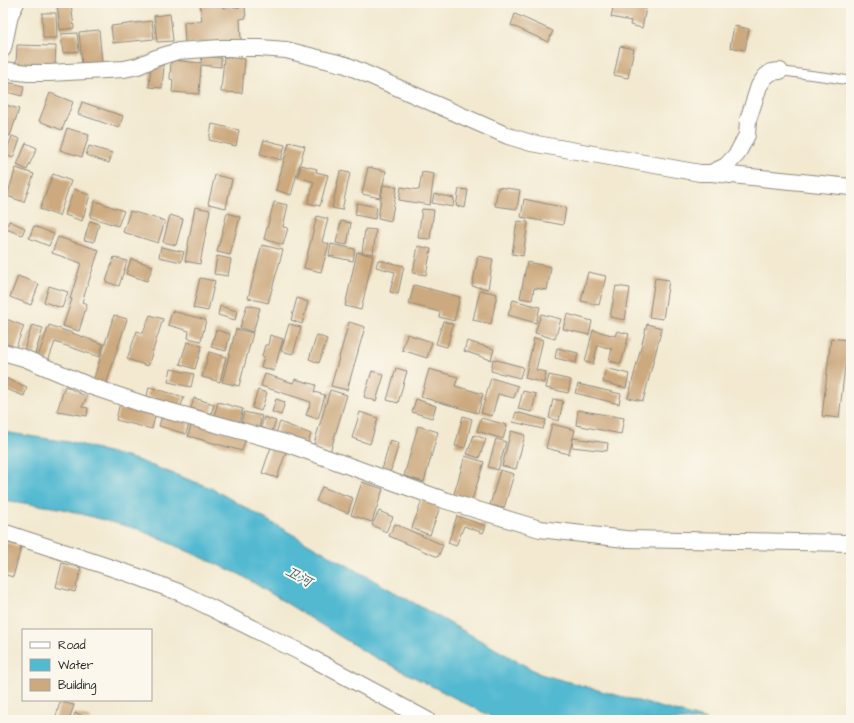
<svg xmlns="http://www.w3.org/2000/svg" width="854" height="723" font-family="'Architects Daughter','LXGW WenKai TC',sans-serif">
	<rect width="100%" height="100%" fill="#fbf7ec"/>
	<filter id="ink" filterUnits="userSpaceOnUse"><feTurbulence type="fractalNoise" baseFrequency=".025" numOctaves="2"/><feDisplacementMap in="SourceGraphic" scale="8" xChannelSelector="R" yChannelSelector="G"/><feConvolveMatrix kernelMatrix="1 2 1 2 8 2 1 2 1" color-interpolation-filters="sRGB"/></filter>
	<filter id="wash" filterUnits="userSpaceOnUse"><feTurbulence type="fractalNoise" baseFrequency=".012" numOctaves="4" result="noise"/><feDisplacementMap in="SourceGraphic" scale="16" xChannelSelector="R" yChannelSelector="G"/><feGaussianBlur stdDeviation="0.9" result="paint"/><feColorMatrix in="noise" values="0 0 0 0 0 0 0 0 0 0 0 0 0 0 0 0 0 1.4 0 .05"/><feComposite in="paint" operator="in"/></filter>
	<g filter="url(#wash)">
		<rect width="100%" height="100%" fill="#f2e9d0"/>
		<path fill="#53b9d1" stroke="#3f727e" d="M3,432L75,443L137,460L211,488L318,549L540,674L707,720H498L367,653L241,575L138,529L59,508L3,500Z"/>
		<g id="blocks">
			<path fill="#cca97e" d="M57,3H71L74,28L60,30Z
				M200,3H223V8L245,7L246,18L240,19L241,41L185,44L184,22L202,21Z
				M614,3H647L642,28L630,25L631,21L611,17Z
				M42,13H56L57,38H43Z
				M170,14L173,41L157,42L154,16Z
				M515,14L553,31L548,42L511,25Z
				M152,21L154,39L113,43L111,26Z
				M734,26L749,29L745,50L730,47Z
				M99,30L102,63L82,65L79,32Z
				M77,33L79,51L63,53L61,34Z
				M17,45L56,46L55,66L16,65Z
				M620,46L634,49L628,78L614,75Z
				M202,57L221,58V67L201,65L199,94L172,92L173,80L170,79L171,60L201,63Z
				M224,57L245,59L242,93L221,92Z
				M151,65L164,66L162,88L149,87Z
				M3,81L24,86L22,96L3,91Z
				M50,93L73,102L62,130L39,121Z
				M82,102L123,116L119,128L78,114Z
				M6,105L19,109L10,136L3,133V114Z
				M212,124L239,130L236,146L209,140Z
				M67,128L89,135L82,157L60,150Z
				M12,136L20,139L13,158L5,155Z
				M264,140L285,145L281,160L260,154Z
				M289,142L305,146L291,195L276,190Z
				M26,143L37,148L27,170L17,165Z
				M89,146L112,153L109,163L86,155Z
				M301,165L317,169L316,172L328,175L320,206L308,203L314,182L298,177Z
				M368,167L386,171L380,198L362,194Z
				M16,168L34,174L24,202L7,196Z
				M340,171L350,173L342,210L332,208Z
				M422,172L434,174L430,205L399,200L401,187L419,190Z
				M53,174L71,181L59,216L40,209Z
				M215,175L232,179L226,208L208,204Z
				M383,185L397,187L391,221L378,218Z
				M498,187L520,190L517,209L495,206Z
				M74,189L90,195L82,221L65,215Z
				M459,189L468,190L465,208L456,206Z
				M434,194L454,198L453,207L432,203Z
				M524,199L566,208L563,225L521,217Z
				M95,201L124,211L118,226L90,217Z
				M274,202L288,205L283,227L288,228L283,245L264,239Z
				M357,203L377,207L375,219L355,215Z
				M195,207L210,210L200,264L185,261Z
				M422,209L434,210L430,239L418,238Z
				M130,211L165,221L158,243L123,232Z
				M227,213L240,217L230,255L217,252Z
				M170,215L183,219L176,245L163,242Z
				M317,216L328,219L322,242L329,244L321,272L304,268Z
				M9,221L25,228L22,235L6,229Z
				M90,221L99,224L94,242L84,240Z
				M341,221L351,223L347,245L336,243Z
				M517,221L528,222L523,256L512,254Z
				M34,226L54,234L49,246L29,238Z
				M365,229L376,230L373,254L362,253Z
				M58,237L99,250L82,302L87,304L79,331L63,326L72,299H70L81,263L52,253Z
				M331,244L355,249L353,261L329,256Z
				M262,245L283,250L268,303L248,298Z
				M418,246L431,249L426,275L413,273Z
				M161,247L184,252L181,262L159,257Z
				M357,252L373,256L361,310L345,306Z
				M217,256L231,259L228,276L214,274Z
				M478,256L493,259L488,289L472,286Z
				M114,257L127,261L119,286L106,282Z
				M131,259L153,266L147,281L126,274Z
				M378,260L404,266L398,294L390,292L395,272L376,267Z
				M527,262L551,267L547,290L534,288L532,300L520,298Z
				M588,272L606,276L599,305L581,301Z
				M18,276L39,284L31,305L10,297Z
				M200,278L215,281L208,311L193,308Z
				M655,278L669,280L663,319L649,317Z
				M414,285L460,297L454,321L439,317L440,312L409,304Z
				M49,286L68,292L62,308L44,302Z
				M616,286L630,288L625,320L610,317Z
				M480,290L497,294L491,324L473,320Z
				M297,298L308,302L302,324L291,320Z
				M513,300L540,307L536,323L508,315Z
				M247,305L260,308L253,332L240,328Z
				M220,306L237,311L235,320L218,315Z
				M172,311L206,320L201,341L188,338L189,331L168,325Z
				M541,314L561,319L555,339L535,333Z
				M567,314L592,321L589,335L563,329Z
				M114,315L127,319L106,385L93,381Z
				M150,315L163,319L148,366L127,359L137,331L143,333Z
				M3,318L24,326L15,350L3,345Z
				M443,321L453,324L447,347L436,344Z
				M349,322L365,327L347,390L331,386Z
				M289,324L301,327L293,354L281,351Z
				M647,324L662,328L643,401L628,398Z
				M32,325L43,328L35,354L24,350Z
				M49,325L103,344L99,357L55,342L48,361L38,357Z
				M236,329L253,333L239,386L222,382Z
				M216,330L230,334L226,351L211,347Z
				M593,330L615,336L617,331L629,334L621,364L609,361L612,349L598,345L593,364L585,362Z
				M407,334L432,342L427,358L402,350Z
				M270,335L283,339L274,371L261,367L264,357L262,356L265,345H268Z
				M317,335L327,339L319,363L309,359Z
				M534,338L543,340L536,370L546,372L544,383L525,378Z
				M831,338L848,340L839,418L822,416Z
				M467,341L494,349L491,360L464,351Z
				M187,342L202,346L195,369L180,364Z
				M557,348L578,353L576,363L555,358Z
				M209,352L226,357L220,382L202,377Z
				M493,359L523,367L520,378L491,371Z
				M396,368L407,371L398,403L387,400Z
				M606,368L629,374L626,388L603,382Z
				M171,369L194,374L191,387L168,382Z
				M429,369L458,377L455,386L483,394L478,413L421,397Z
				M372,371L384,375L376,401L364,397Z
				M265,374L293,383L295,379L316,385L314,392L325,395L318,419L306,415L311,402L261,386Z
				M549,375L571,380L568,393L546,388Z
				M5,378L27,387L24,396L3,388Z
				M491,378L518,386L514,398L498,394L492,416L481,413Z
				M578,384L621,394L619,404L575,393Z
				M65,386L87,397L82,407L88,408L87,416L57,411Z
				M149,387L184,397L181,406L147,396Z
				M258,390L267,393L261,411L252,408Z
				M330,390L347,395L330,452L313,447Z
				M523,391L536,394L532,412L518,409Z
				M194,398L214,404L211,414L191,408Z
				M276,399L285,402L281,415L272,412Z
				M416,399L436,406L432,418L412,412Z
				M553,399L563,401L559,421L549,418Z
				M120,402L156,412L152,429L116,420Z
				M218,402L243,409L239,424L214,417Z
				M578,410L624,418L621,434L576,425Z
				M244,412L262,416L259,428L241,423Z
				M360,412L378,418L370,444L352,438Z
				M516,412L546,420L543,429L513,422Z
				M162,416L189,423L186,434L159,426Z
				M463,416L472,419L465,448L455,446Z
				M264,417L276,421L272,431L261,427Z
				M481,418L507,425L503,439L477,431Z
				M192,422L246,437L242,451L188,436Z
				M280,422L311,434L307,445L276,433Z
				M552,424L575,430L569,454L546,448Z
				M418,426L438,432L424,482L404,476Z
				M511,431L525,435L516,469L502,466Z
				M474,435L486,439L479,458L467,454Z
				M573,438L608,443L607,451L572,447Z
				M496,439L506,442L498,470L488,467Z
				M390,440L399,443L390,473L382,470Z
				M271,447L286,452L277,478L262,473Z
				M465,456L484,462L472,500L454,494Z
				M500,470L514,474L504,508L490,505Z
				M362,482L383,489L372,522L351,515Z
				M322,487L353,498L348,513L316,501Z
				M422,500L440,507L430,535L412,528Z
				M379,511L393,517L386,532L372,525Z
				M457,516L486,526L483,533L464,526L456,546L448,543Z
				M395,524L443,545L438,557L389,536Z
				M5,542L21,547L13,577L3,574V552Z
				M62,563L81,568L75,592L56,587Z
				M60,702L74,705L69,720H55Z
				M75,713L91,718L90,720H73Z"/>
		</g>
	</g>
	<g filter="url(#ink)">
		<use href="#blocks" fill-opacity="0" stroke="#8e8a7e" stroke-width="1"/>
		<g fill="none" stroke-linecap="round" stroke-linejoin="round">
			<g stroke="#8e8a7e" stroke-width="10">
				<path id="service" d="M780,71L834,78L851,81"/>
			</g>
			<g stroke="#8e8a7e" stroke-width="18">
				<path id="minor" d="M3,49L10,15L16,3
					M3,70L28,73H49L124,69L138,66L156,58L178,51L221,48H260L286,50L346,65L508,136L531,143L700,173H711L851,187
					M711,173L726,166L737,154L747,135L748,120L759,86L765,77L771,72L780,71
					M3,352L24,358L90,386L143,404L285,443L444,500L540,529L625,539L851,543
					M3,532L136,576L181,593L302,653L427,720"/>
			</g>
			<use href="#service" stroke="#fff" stroke-width="8"/>
			<use href="#minor" stroke="#fff" stroke-width="16"/>
		</g>
	</g>
	<g text-anchor="middle" stroke-width="4" stroke-linejoin="round" paint-order="stroke">
		<g font-size="14" font-style="italic" fill="#395d65" stroke="#fbf7ec">
			<text transform="translate(299 576) rotate(29)" y="5">卫河</text>
		</g>
	</g>
	<rect width="854" height="723" fill="none" stroke="#fbf7ec" stroke-width="16"/>
	<rect x="22" y="629" width="130" height="72" fill="#fbf7ec" stroke="#a8a59f"/>
	<rect x="30" y="642" width="20" height="6" fill="#ffffff" stroke="#a8a59f"/>
	<text x="58" y="649" font-size="12" fill="#2b2b2b">Road</text>
	<rect x="30" y="659" width="20" height="12" fill="#53b9d1" stroke="#a8a59f"/>
	<text x="58" y="669" font-size="12" fill="#2b2b2b">Water</text>
	<rect x="30" y="679" width="20" height="12" fill="#cca97e" stroke="#a8a59f"/>
	<text x="58" y="689" font-size="12" fill="#2b2b2b">Building</text>
</svg>
